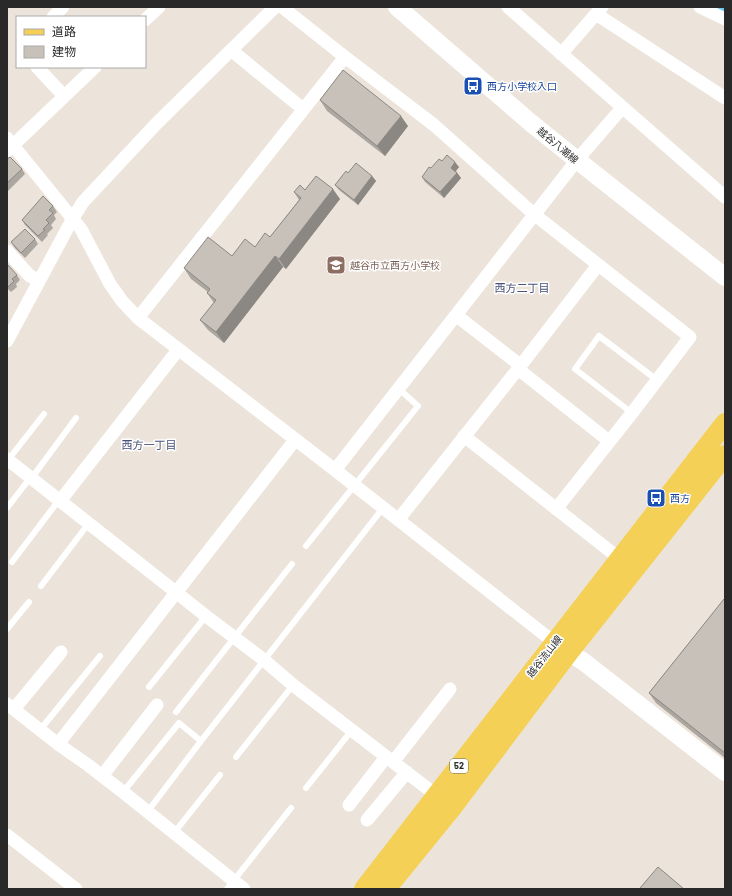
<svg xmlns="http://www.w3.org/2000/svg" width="732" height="896" font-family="Barlow,'Noto Sans JP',sans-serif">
	<rect width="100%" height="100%" fill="#ece4da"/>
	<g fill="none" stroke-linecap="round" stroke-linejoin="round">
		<path stroke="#69ccf1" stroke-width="3.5" d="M718,7L725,10"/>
		<path stroke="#fff" stroke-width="6" d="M632,413L575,369L599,336L657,380
			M8,460L44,414
			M31,479L76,418
			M7,508L30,478
			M306,546L418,406L399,389
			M12,562L59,500
			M41,586L89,523
			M7,629L29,602
			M149,687L206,616
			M176,712L292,564
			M40,730L100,656
			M201,741L383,508
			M236,757L293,685
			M306,788L352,730
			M123,792L179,723L201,741L148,811
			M174,833L220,775
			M227,889L291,808"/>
		<path stroke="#fff" stroke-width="13" d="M282,7L345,57L434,125L535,215L690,337L632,413L556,509
			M508,7L725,197
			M700,7L725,19
			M596,14L725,98
			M53,17L63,7
			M145,20L159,7
			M231,50L303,109
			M561,54L602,7
			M37,67L64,96
			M7,138L81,229L110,284L122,301L138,318L335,470L555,643
			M7,151L95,67
			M7,251L30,276L39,280
			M457,316L520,365
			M138,318L345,57
			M7,341L73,218L83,202L157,123L275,7
			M518,369L609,441
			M464,436L620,559
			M7,459L177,593L206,616L264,660L293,685L436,795
			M335,470L577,160L622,108
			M60,501L178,350
			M398,520L518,369L598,265
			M7,704L58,744L88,765L123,792L244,889
			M14,709L61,652
			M58,744L295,440
			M393,762L450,689
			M102,776L157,705
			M349,805L386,757
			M367,820L407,772
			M7,835L76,889"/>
		<path stroke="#fff" stroke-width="18" d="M397,7L531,123L577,160L725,277
			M557,644L584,662L725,772"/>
		<path stroke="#f4d056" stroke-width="20" d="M364,889L725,423
			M386,889L451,809L569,652L725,455"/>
	</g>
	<path fill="#aba6a0" d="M320,100L408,126L385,156L327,111Z
		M7,159L22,169L25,174L7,192Z
		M442,161L459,167L456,171L461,178L444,198L425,182L422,177Z
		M372,176L376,181L358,205L339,190L335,185Z
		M305,190L340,199L286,269L283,267L224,343L208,330L200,320L214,303L207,293L208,292L191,279L184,268L232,256L255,247L270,237L299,200L294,192Z
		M53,206L57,212L54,215L56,219L51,225L53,228L47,234L48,235L42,242L25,225L22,220Z
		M35,239L38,244L25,258L15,248L11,242Z
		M7,264L17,275L20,280L16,284L17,287L11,292L7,288Z
		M725,599V758L656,703L649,693Z"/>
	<path fill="#8b8782" d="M401,116L408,126L385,156L377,146Z
		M455,162L459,167L454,173L451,168Z
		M457,173L461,178L444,198L440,192Z
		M372,176L376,181L358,205L354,200Z
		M333,189L340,199L286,269L279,259Z
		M275,256L283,267L224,343L216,332Z"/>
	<path fill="#c7c1ba" stroke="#8b8782" d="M343,70L401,116L377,146L320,100Z
		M447,155L455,162L451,168L457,173L440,192L422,177L429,167L431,168L439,159L442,161Z
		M10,157L22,169L7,183V159Z
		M356,163L372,176L354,200L335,185L346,171L348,173Z
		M316,176L333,189L279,259L275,256L216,332L200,320L216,300L207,293L210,289L184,268L208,237L232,256L245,239L255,247L265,233L270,237L301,198L294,192L300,185L305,190Z
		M43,196L53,206L49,210L53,213L46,220L49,223L43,229L45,230L38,236L22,220Z
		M25,229L35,239L21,253L11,242Z
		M7,264L17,275L12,279L14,281L8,287H7Z
		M724,599H725V753L649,693Z
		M658,867L684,889H641L640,888Z"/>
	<defs>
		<g id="bus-square" transform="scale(1)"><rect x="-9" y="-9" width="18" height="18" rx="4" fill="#1a4fb4" stroke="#fff"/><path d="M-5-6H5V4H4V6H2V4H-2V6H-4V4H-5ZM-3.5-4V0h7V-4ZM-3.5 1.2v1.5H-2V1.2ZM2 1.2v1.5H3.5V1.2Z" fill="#fff"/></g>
		<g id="school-square" transform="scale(1)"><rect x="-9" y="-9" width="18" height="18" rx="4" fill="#8d6e63" stroke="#fff"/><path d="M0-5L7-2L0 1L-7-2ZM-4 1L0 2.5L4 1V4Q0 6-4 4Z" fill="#fff"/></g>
	</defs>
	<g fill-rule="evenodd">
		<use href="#bus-square" x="473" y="86"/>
		<use href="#school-square" x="336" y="265"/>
		<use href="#bus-square" x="656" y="498"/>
	</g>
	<g text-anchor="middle" stroke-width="3" stroke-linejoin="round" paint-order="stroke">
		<rect fill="#fff" stroke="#696969" stroke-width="1" x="450" y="759" width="18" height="14" rx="3"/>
		<g font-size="9" font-weight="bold" fill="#292929">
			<text x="459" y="769">52</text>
		</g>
		<g font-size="10" fill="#164399" stroke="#fff" text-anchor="start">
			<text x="487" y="90">西方小学校入口</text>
			<text x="670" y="502">西方</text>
		</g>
		<g font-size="10" fill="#292929" stroke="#fff">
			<text transform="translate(558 145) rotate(40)" y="4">越谷八潮線</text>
			<text transform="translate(544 656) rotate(-52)" y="4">越谷流山線</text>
		</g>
		<g font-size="10" fill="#785e54" stroke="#fff" text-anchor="start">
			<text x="350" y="269">越谷市立西方小学校</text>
		</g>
		<g font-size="11" fill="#48517a" stroke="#fff">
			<text x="522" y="292">西方二丁目</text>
			<text x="149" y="449">西方一丁目</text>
		</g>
	</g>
	<rect width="732" height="896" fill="none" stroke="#292929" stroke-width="16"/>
	<rect x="16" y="16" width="130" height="52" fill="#ffffff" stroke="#a9a9a9"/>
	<rect x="24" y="29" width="20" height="6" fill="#f4d056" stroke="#a9a9a9"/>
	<text x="52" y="36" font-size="12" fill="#292929">道路</text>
	<rect x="24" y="46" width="20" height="12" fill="#c7c1ba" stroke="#a9a9a9"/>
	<text x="52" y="56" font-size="12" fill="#292929">建物</text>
</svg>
